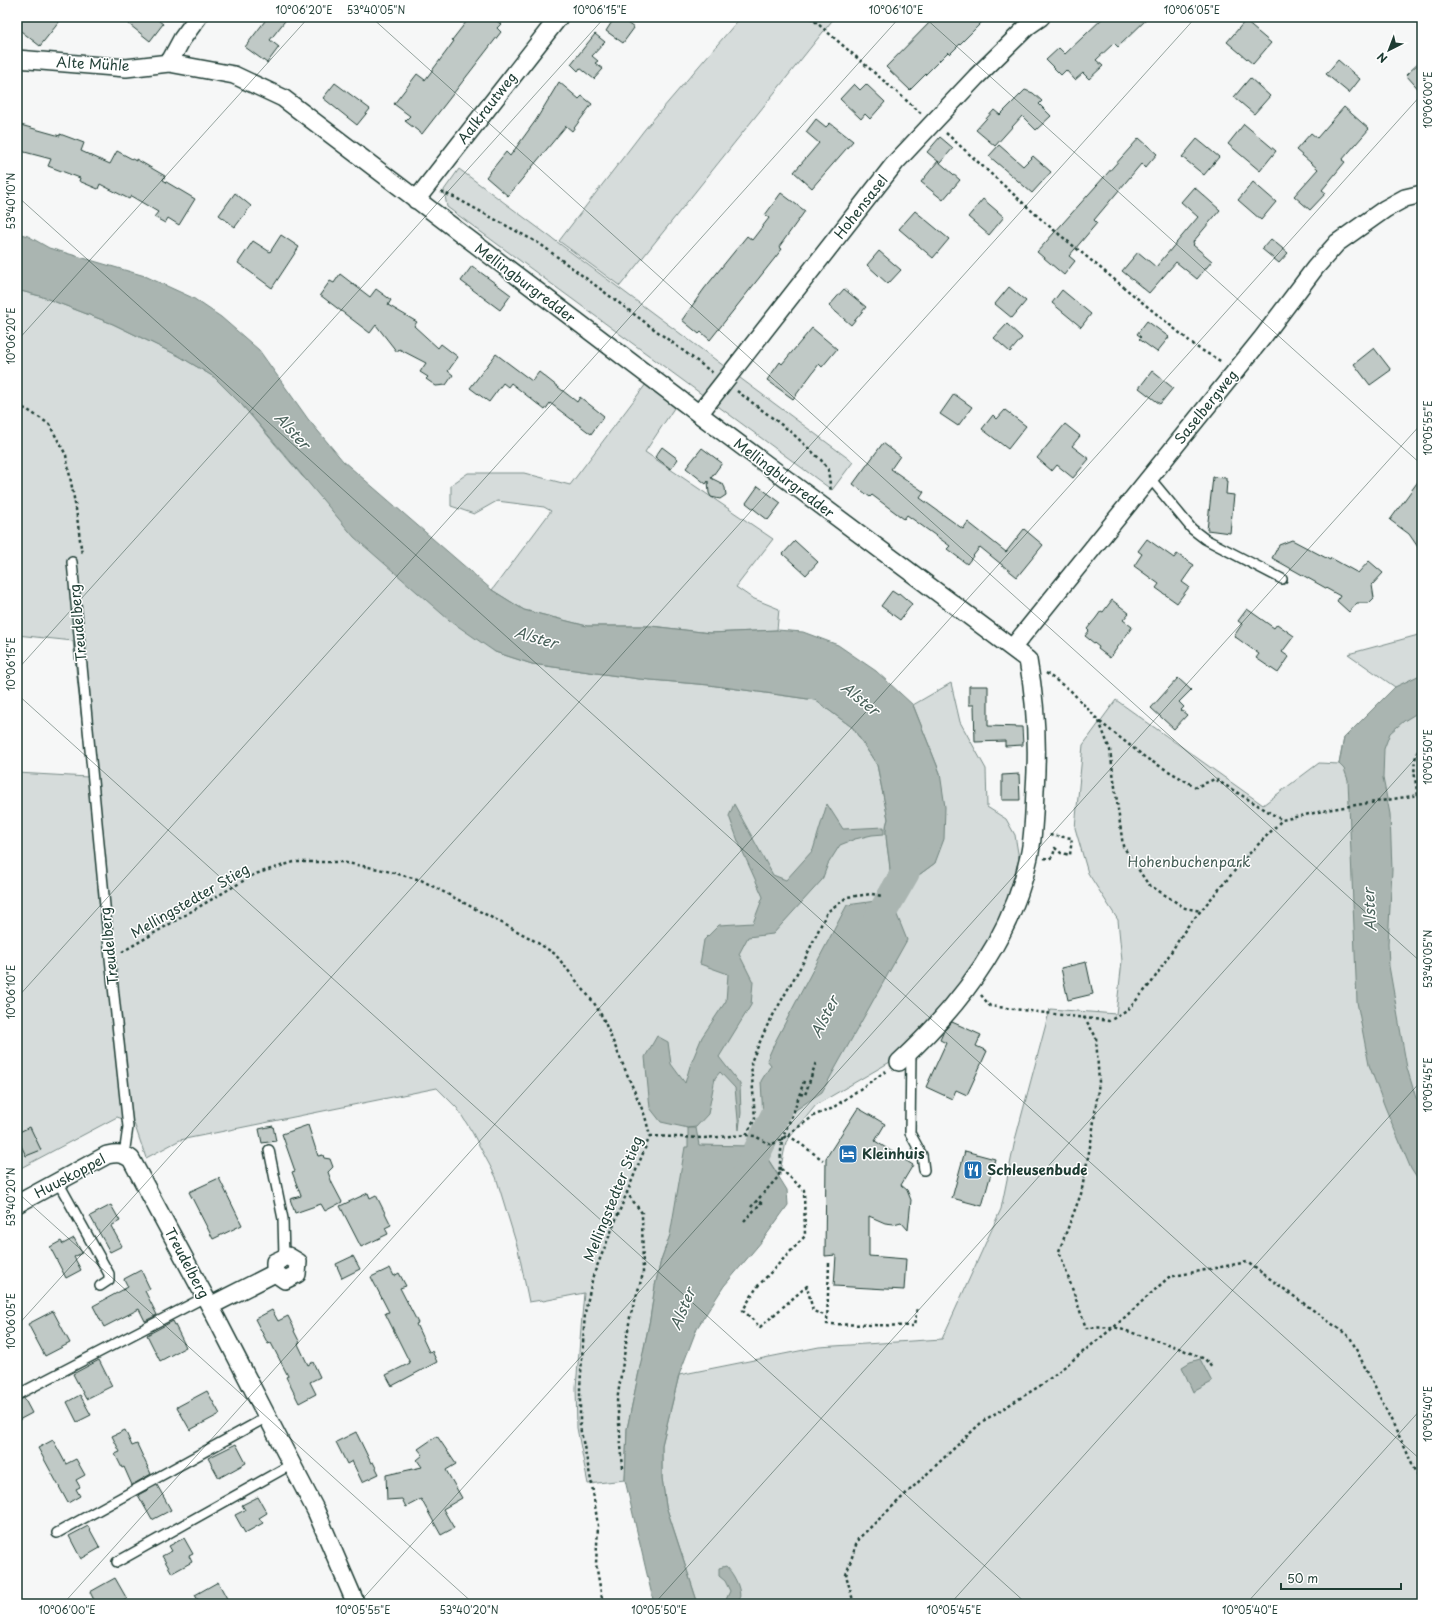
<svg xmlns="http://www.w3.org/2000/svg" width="1439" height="1621" font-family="'Playpen Sans',sans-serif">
	<rect width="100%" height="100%" fill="#f6f7f7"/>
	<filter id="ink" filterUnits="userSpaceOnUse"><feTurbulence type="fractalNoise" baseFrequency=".025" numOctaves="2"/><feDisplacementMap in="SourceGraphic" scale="8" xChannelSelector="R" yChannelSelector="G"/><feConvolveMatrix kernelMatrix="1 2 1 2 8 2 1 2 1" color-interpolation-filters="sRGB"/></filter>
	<g filter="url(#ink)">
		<path fill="#d6dcdb" stroke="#7a8c88" d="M741,17H835L620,286L559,241L645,129Z
			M459,169L853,462L832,490L447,207L444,190Z
			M17,290L40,296L113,324L179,356L214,377L242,405L302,476L495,652L532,664L639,679L709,685L815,700L853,728L877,765L888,819C882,832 891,859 890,876C890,881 888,887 887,891L912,880L935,863L940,773L913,705L951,683L960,722L986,769L987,807L1006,819L1015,835L1019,859L1001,921L958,989L902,1055L816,1105L786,1142L779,1176L764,1153L670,1235L661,1260L655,1286L650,1319L627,1429L625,1480L588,1484L577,1428L576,1387L584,1293L543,1301L542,1300L529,1302L518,1249L496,1177L472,1132L457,1108L437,1088L180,1140L146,1158L134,1123L117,1117L17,1170V773L88,777L73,641L17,635Z
			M646,384L676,405L645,452L773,539L736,587L752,598L779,609L777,630L710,633L651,626H587L524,610L492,590L551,511L544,507L497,501L474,514L451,506V485L468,473H524L570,485Z
			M1422,634V1604H698L666,1506L662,1478V1445L679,1375L819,1347L942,1339L1001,1209L1015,1140L1050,1009L1116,1014L1122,961L1118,920L1088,873L1075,828L1083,745L1116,700L1263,805L1319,763L1339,764L1344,738L1395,687L1348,654Z"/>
		<path fill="#aab5b1" stroke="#72857f" d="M17,233L28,236L49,248L145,276L193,298L221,317L259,350L308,419L343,461L492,590L524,610L587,626H651L710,633L777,630L803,632L838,645L876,671L913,705L940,773L945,807L944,839L935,863L912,880L899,898L886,892C888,887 890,881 890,876C891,859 882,833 888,819L877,765L853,728L815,700L709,685L639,679L532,664L495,652L449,620L354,537L275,443L242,405L214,377L179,356L113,324L40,296L17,290Z
			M1422,674V710L1404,721L1390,733L1384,749L1383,778L1390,814L1392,870L1388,944L1389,966L1407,1068L1416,1098L1422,1109V1186L1411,1169L1385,1107L1369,1065L1357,1002L1348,780L1344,769L1339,764L1344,738L1395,687Z
			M734,804L773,875L786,880L813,850L827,804L843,829L884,827V834L872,835L855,839L840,845L828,864L822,880L773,934L748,937L739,954L753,982L751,1005L719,1057L740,1084L741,1113L739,1130L735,1088L720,1072L715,1078L708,1114L696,1127L688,1128L661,1122L650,1108L645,1057L657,1036L668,1042L671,1064L685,1083L690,1066L702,1037L726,1001L728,974L700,964L704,940L719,925L753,923L763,897L738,841L729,816Z
			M883,900L893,905L907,940L822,1092L781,1120L770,1141L757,1134L763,1118L761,1081L771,1065L767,1060L775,1042L847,905Z
			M688,1128H696L699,1145L751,1146L755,1140L761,1142L767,1147L764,1153L787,1190L788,1205L762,1241L724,1286L697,1328L679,1375L662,1445V1478L666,1506L698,1604H654L625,1480L627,1429L650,1319L655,1286L661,1260L670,1235L685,1147H688Z
			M1200,1359L1212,1382L1193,1392L1182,1367L1190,1362Z
			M726,1566C734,1574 744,1592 738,1604H726L725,1602L730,1591L725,1581L719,1576V1568Z"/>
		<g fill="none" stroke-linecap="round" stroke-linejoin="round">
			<path stroke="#aab5b1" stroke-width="29" d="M868,937L905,873L909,859
				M744,1178L782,1101"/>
		</g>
		<path fill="#c0c9c6" stroke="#1f3d34" d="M17,17H63L40,46L17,28Z
			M120,17H154L163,24L150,41Z
			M268,17H288L270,40L279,47L267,63L245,47Z
			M470,17H491L501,24L497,28L501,32L422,134L405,121L410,116L394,104L417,74L425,80L446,52L454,41L452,40Z
			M615,17H619L634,28L623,43L606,31Z
			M935,17H987L950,54L948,52L910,90L886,67Z
			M1104,17H1149L1118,47L1114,43L1096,60L1103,66L1089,79L1083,73L1075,80L1066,70L1061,75L1046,60L1059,48L1065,54Z
			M1245,21L1271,43L1253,64L1227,42Z
			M595,34L605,42L592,56L598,61L595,63L603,69L594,79L580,68L578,71L571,64Z
			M1338,60L1360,79L1349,93L1326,74Z
			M1422,60V93L1406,75Z
			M1250,78L1270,96L1254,114L1234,97Z
			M559,82L579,99L582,96L592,104L572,131L566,126L508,196L486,177L506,152L510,156L536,120Z
			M335,83L370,109L357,125L323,98Z
			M854,84L860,90L866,84L885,102L870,119L865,114L861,119L840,99Z
			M1025,90L1033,93L1042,101L1039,104L1051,116L1036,130L1022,116L995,146L976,130L994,110L1000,115Z
			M1344,107L1369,129L1342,160L1345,162L1322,190L1326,193L1310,210L1294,196L1318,169L1296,150L1311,133L1317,138Z
			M816,119L826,127L830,123L853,141L812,188L794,172L819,143L806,132Z
			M17,124L60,136V134L84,143L81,151L110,164L117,151L136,161V159L165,176L163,180L168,183L195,199L179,225L168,218L165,223L154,217L158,212L131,196L129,199L100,184L98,189L79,181L80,178L48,166L51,159L17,150Z
			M1244,124L1276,151L1260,171L1228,144Z
			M940,137L953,148L940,163L927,152Z
			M1139,138L1157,154L1145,168L1141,164L1094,220L1097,223L1069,256L1075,261L1064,275L1037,252Z
			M1197,139L1219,157L1204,175L1182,157Z
			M999,145L1023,166L1033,156L1051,172L1032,193L989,156Z
			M938,161L960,180L943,200L921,182Z
			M1253,182L1276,202L1261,220L1238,200Z
			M1194,187L1220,210L1193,242L1194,244L1193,245L1212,261L1197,279L1176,262L1149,293L1122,271L1138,252L1156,267L1198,217L1181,202Z
			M235,193L251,206L235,227L219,215Z
			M781,193L805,211L779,247L782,249L710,340L701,332L699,334L682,320L704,289L747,236L752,240L769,218L765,215Z
			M983,199L1004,217L989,235L968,217Z
			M915,211L949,239L933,258L899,229Z
			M281,235L299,247L272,288L238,263L253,241L270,252Z
			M1271,239L1288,253L1279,263L1262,249Z
			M879,251L901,270L888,284L867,265Z
			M472,266L511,295L500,310L461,281Z
			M340,274L370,297L376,289L391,300L388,305L417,322L414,326L438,348L441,344L458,357L448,371L453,375L446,385L436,386L426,379L428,377L420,372L426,363L399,349L397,352L376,325L370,333L320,295L330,281L334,283Z
			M1009,287L1026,301L1012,318L995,304Z
			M844,289L866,307L851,325L829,306Z
			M1062,290L1091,314L1081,327L1052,303Z
			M1147,321L1169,337L1157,352L1139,339L1141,337L1137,334Z
			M1007,324L1022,338L1010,352L994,338Z
			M812,328L837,349L822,367L819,364L793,399L767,380L780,362L782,364Z
			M1374,348L1391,370L1370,385L1354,364Z
			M496,354L532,381L539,372L577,402L580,397L604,416L591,434L550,403L545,410L511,383L508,387L503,383L489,402L470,388Z
			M1152,371L1173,388L1160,404L1139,388Z
			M954,394L972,407L958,426L940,414Z
			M1005,410L1026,426L1008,449L982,429L993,415L997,419Z
			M1065,424L1080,436L1072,446L1089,459L1073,478L1057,465L1052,471L1037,458Z
			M883,443L900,456L891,469L924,492L920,498L963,529L968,522L1006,552L1024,529L1043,545L1017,577L980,547L967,564L947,549L950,546L907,515L904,519L872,495L870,497L853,484Z
			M662,447L678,459L671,469L655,457Z
			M702,448L722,463L711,478L723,484L725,488L726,495L720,499L711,497L709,493L708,481L706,484L686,468Z
			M1422,476V553L1409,534L1390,520Z
			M1213,477L1226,478V481H1227L1226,494L1234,495L1230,533L1207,530Z
			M758,486L781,503L768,520L746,503Z
			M1147,539L1174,558L1177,554L1194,565L1182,582L1189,587L1177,603L1156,588L1159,584L1134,566L1142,554L1138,551Z
			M1292,540L1330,560L1331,558L1358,573L1369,561L1383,573L1372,585L1374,598L1369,603H1357L1349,612L1337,601L1340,596L1272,558L1279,545Z
			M795,541L818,562L806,575L783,554Z
			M892,591L898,595L899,593L912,604L900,620L881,606Z
			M1112,600L1129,613L1123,620L1132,627L1110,658L1098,649L1099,647L1085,636L1089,631L1087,629L1096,618L1101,611L1103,612Z
			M1247,609L1274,628L1277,624L1294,636L1282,652L1289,657L1278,673L1256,658L1259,654L1234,636L1242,624L1238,621Z
			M1178,678L1191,690L1179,702L1184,707L1181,710L1187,715L1174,729L1151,708Z
			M969,686H988V726L1022,727L1023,745L1005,746V741L975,742L974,705H969Z
			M1019,774L1020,800H1002V775Z
			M1086,962L1093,994L1068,1000L1061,968Z
			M952,1022L981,1035L976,1046L987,1051L967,1095L956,1090L952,1099L926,1087L946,1043L940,1040L944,1031Z
			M858,1108L885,1124L875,1141L913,1165L901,1185L907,1190L911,1200L908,1230L901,1222L894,1224L885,1223L869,1216V1256L906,1259L904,1290L834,1286L836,1255L825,1256L826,1158Z
			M308,1125L318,1156L323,1155L324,1158L330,1159L333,1167L328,1172L332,1183L342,1202L325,1211L321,1204L295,1213L290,1199L301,1196L292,1172L295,1171L282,1134Z
			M273,1126L276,1141L262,1143L259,1129Z
			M30,1127L41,1150L26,1156L17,1137V1133Z
			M965,1151L995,1159L982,1206L952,1198Z
			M219,1178L242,1225L213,1239L189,1192Z
			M368,1193L370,1198L376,1195L391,1225L385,1228L388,1234L361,1247L340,1206Z
			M111,1205L120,1221L111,1226L122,1246L110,1252L90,1216Z
			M74,1238L82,1253L74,1257L81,1270L66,1278L50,1247L61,1241L63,1244Z
			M353,1256L360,1269L342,1278L336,1264Z
			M390,1268L394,1276L399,1273L406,1286L400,1288L418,1323L416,1324L429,1352L432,1351L437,1362L392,1386L386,1375L410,1363L385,1313L389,1312L371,1277Z
			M141,1270L150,1289L145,1291L157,1315L145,1321L139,1309L104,1327L93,1306L128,1287L124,1279Z
			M272,1310L278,1321L288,1316L295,1330L294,1331L300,1343L298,1344L308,1365L313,1362L320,1377L310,1382L316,1394L299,1403L286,1377L288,1376L271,1343L268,1344L255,1319Z
			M53,1311L70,1343L45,1356L28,1324Z
			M173,1321L186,1347L160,1361L147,1335Z
			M99,1360L112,1386L86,1399L73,1374Z
			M207,1391L220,1414L190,1430L177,1407Z
			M80,1395L91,1415L77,1422L67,1402Z
			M24,1398L32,1413L17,1421V1401Z
			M125,1430L132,1446L137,1444L151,1474L132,1485L124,1467L122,1468L115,1454L120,1452L112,1436Z
			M356,1432L371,1463L373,1462L379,1474L362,1482L352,1461L347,1464L336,1442Z
			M437,1436L456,1464L446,1470L462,1498L443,1509L454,1528L441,1535L421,1499L406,1507L402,1499L387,1500L386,1475L422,1467L417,1460L423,1455L418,1449Z
			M53,1440L66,1464L76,1459L85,1475L76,1480L80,1487L76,1489L80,1496L68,1503L38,1448Z
			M236,1444L246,1463L219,1478L208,1458Z
			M157,1485L171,1510L152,1520L138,1495Z
			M258,1497L267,1513L259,1518L263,1523L245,1533L235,1515L245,1510L242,1505Z
			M88,1526L100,1548L81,1559L69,1536Z
			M184,1538L193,1554L189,1556L192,1562L172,1573L162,1556L172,1551L169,1546Z
			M115,1578L127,1599L118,1604H96L90,1592Z
			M218,1582L230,1604H200L195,1595Z"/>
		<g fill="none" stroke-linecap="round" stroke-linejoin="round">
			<g stroke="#1f3d34" stroke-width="12">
				<path id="service" d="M1149,477L1192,529L1205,539L1282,579
					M72,562L110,958L128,1127L124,1155
					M911,1051L910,1133L922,1155L924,1170
					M269,1150L283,1219L284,1257
					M58,1182L109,1274V1280L100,1286
					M17,1395L205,1297
					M57,1533L267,1417
					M117,1562L292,1464"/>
			</g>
			<g stroke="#1f3d34" stroke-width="20">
				<path id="minor" d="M17,59L126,68L169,63L234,75L283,98L699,414L1028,660C1036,703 1038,747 1035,790C1034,812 1034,835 1029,857C1012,938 959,1007 899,1062
					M169,63L182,39L198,17
					M416,200L559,17
					M699,414L895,163L976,77L1028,26L1041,17
					M1013,647L1263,337L1315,268L1337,243L1385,209L1405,198L1422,194
					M17,1204L107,1155C117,1153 123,1153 131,1159L210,1306L316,1511L356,1604
					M210,1306L275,1273L285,1280L297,1274L298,1262L288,1256L275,1262V1273"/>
			</g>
			<path stroke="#1f3d34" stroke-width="2.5" stroke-dasharray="3 3" stroke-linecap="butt" d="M810,17L922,114
				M946,133L1043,221L1198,348L1222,362
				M441,192L454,197L540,244L713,373
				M737,391L791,432L821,460L828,469L831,492
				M17,407L26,409L49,424L66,455L76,509L82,555
				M1046,673L1071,691L1099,721L1110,750L1123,846L1148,884L1185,908L1201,911
				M1100,722L1146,758L1196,787L1215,779L1282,820
				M1418,795C1415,779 1410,759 1422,745
				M1044,858L1049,859L1053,856L1055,848L1061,853L1070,855L1072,838L1048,835
				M122,952L255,874L294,862H341L379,869L421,880L530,938L555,954L594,1003L603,1018L645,1116L650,1136L593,1276L585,1313L580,1388V1427L592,1485L598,1526L596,1564L603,1604
				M981,995L990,1006L1109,1021L1127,1011L1152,982L1187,927L1248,855L1282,820L1332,809L1418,795L1422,797
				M1084,1017L1096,1037L1099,1082L1092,1136L1081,1194L1059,1251L1086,1328L1114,1327L1171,1345L1205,1359L1213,1369
				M800,1094L805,1095L816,1062
				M746,1135L755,1119L751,1062L767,1026L805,959L827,912L847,897L872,894L882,896
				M788,1135L823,1160
				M650,1136L704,1138L746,1135L755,1136L771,1145L782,1139L815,1115L831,1109L886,1071
				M781,1169L804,1190L805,1236L757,1287L743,1310L760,1327L807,1286L813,1311L827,1316
				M751,1207L779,1176L782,1139L794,1111L804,1081
				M744,1221L761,1203L757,1200
				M829,1263L827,1324L914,1326L917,1308
				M623,1468L617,1401L630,1317L643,1274L642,1213L627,1193
				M854,1604L846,1575L858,1539L983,1421L1043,1384L1114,1327L1169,1277L1247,1262L1350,1337L1406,1450L1422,1488"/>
			<use href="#service" stroke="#fff" stroke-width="9"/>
			<use href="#minor" stroke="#fff" stroke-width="17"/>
		</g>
	</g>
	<path fill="none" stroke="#1f3d34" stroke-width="1" stroke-opacity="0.45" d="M371,17L1422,963M924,17L1422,465M17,196L1422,1461M17,341L309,17M17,670L605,17M17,694L1027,1604M17,998L900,17M17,1192L474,1604M17,1326L1196,17M63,1604L1422,94M358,1604L1422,423M654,1604L1422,751M950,1604L1422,1080M1246,1604L1422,1408"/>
	<defs>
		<g id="hotel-square" transform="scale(1)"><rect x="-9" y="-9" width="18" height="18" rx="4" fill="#1f6fb2" stroke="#fff"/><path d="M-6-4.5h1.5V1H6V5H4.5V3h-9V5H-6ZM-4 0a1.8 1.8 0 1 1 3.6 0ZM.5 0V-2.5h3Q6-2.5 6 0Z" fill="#fff"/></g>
		<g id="restaurant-square" transform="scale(1)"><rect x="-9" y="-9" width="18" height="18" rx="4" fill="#1f6fb2" stroke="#fff"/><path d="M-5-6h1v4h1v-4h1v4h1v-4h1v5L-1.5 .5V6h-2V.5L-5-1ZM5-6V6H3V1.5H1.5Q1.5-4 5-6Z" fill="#fff"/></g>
	</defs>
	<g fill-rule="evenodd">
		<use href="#hotel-square" x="848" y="1154"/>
		<use href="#restaurant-square" x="973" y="1170"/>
	</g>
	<g text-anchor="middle" stroke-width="3" stroke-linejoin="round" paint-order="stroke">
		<g font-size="14" fill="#1f3d34" stroke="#fff">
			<text transform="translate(93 64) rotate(3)" y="5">Alte Mühle</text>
			<text transform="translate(487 108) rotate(-52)" y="5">Aalkrautweg</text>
			<text transform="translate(861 207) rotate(-52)" y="5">Hohensasel</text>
			<text transform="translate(525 283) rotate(37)" y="5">Mellingburgredder</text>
			<text transform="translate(1206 407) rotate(-51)" y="5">Saselbergweg</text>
			<text transform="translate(784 478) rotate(37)" y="5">Mellingburgredder</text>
			<text transform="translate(78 623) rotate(-95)" y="5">Treudelberg</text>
			<text transform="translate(190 901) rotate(-30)" y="5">Mellingstedter Stieg</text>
			<text transform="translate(109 946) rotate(-96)" y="5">Treudelberg</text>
			<text transform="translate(70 1176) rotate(-28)" y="5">Huuskoppel</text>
			<text transform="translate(613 1199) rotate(-68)" y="5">Mellingstedter Stieg</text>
			<text transform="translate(187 1263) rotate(62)" y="5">Treudelberg</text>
		</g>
		<g font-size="14" fill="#445d55" stroke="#fff">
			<text x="1189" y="867">Hohenbuchenpark</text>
		</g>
		<g font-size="14" font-weight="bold" fill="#1f3d34" stroke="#fff" text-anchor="start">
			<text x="862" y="1159">Kleinhuis</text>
			<text x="987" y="1175">Schleusenbude</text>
		</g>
		<g font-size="15" font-style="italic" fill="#49615a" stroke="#fff">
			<text transform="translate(292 431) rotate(48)" y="5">Alster</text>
			<text transform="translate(536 638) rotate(17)" y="5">Alster</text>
			<text transform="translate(860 699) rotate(39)" y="5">Alster</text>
			<text transform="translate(1370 910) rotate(-93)" y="5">Alster</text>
			<text transform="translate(825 1017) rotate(-63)" y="5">Alster</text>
			<text transform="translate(683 1309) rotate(-68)" y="5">Alster</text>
		</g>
	</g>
	<rect width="1439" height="1621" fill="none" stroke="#fff" stroke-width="44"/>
	<g transform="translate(1389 50) rotate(222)" stroke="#ffffff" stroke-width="3" paint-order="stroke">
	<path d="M0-3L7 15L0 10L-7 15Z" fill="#1f3d34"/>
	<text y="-6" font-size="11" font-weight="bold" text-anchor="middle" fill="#1f3d34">N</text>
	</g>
	<path d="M1281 1583v6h120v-6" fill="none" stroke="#1f3d34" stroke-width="2"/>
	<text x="1287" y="1583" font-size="12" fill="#1f3d34" stroke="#ffffff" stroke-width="3" paint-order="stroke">50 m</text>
	<rect x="22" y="22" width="1395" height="1577" fill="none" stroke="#1f3d34" stroke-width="1.5"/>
	<g font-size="10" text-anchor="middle" fill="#1f3d34">
		<text x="304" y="14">10°06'20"E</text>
		<text x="376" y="14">53°40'05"N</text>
		<text x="600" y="14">10°06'15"E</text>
		<text x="896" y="14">10°06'10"E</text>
		<text x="1192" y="14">10°06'05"E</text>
		<text transform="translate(1428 100) rotate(-90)" y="4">10°06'00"E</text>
		<text transform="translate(11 201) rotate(-90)" y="4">53°40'10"N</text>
		<text transform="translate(11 336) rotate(-90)" y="4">10°06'20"E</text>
		<text transform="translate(1428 428) rotate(-90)" y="4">10°05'55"E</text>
		<text transform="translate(11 664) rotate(-90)" y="4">10°06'15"E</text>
		<text transform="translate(1428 757) rotate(-90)" y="4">10°05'50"E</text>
		<text transform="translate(1428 959) rotate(-90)" y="4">53°40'05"N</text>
		<text transform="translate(11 992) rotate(-90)" y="4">10°06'10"E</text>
		<text transform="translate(1428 1085) rotate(-90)" y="4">10°05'45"E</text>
		<text transform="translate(11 1197) rotate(-90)" y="4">53°40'20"N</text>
		<text transform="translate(11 1321) rotate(-90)" y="4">10°06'05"E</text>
		<text transform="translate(1428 1414) rotate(-90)" y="4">10°05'40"E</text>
		<text x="67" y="1614">10°06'00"E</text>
		<text x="363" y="1614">10°05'55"E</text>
		<text x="469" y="1614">53°40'20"N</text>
		<text x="659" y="1614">10°05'50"E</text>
		<text x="954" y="1614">10°05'45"E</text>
		<text x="1250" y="1614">10°05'40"E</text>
	</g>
</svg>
